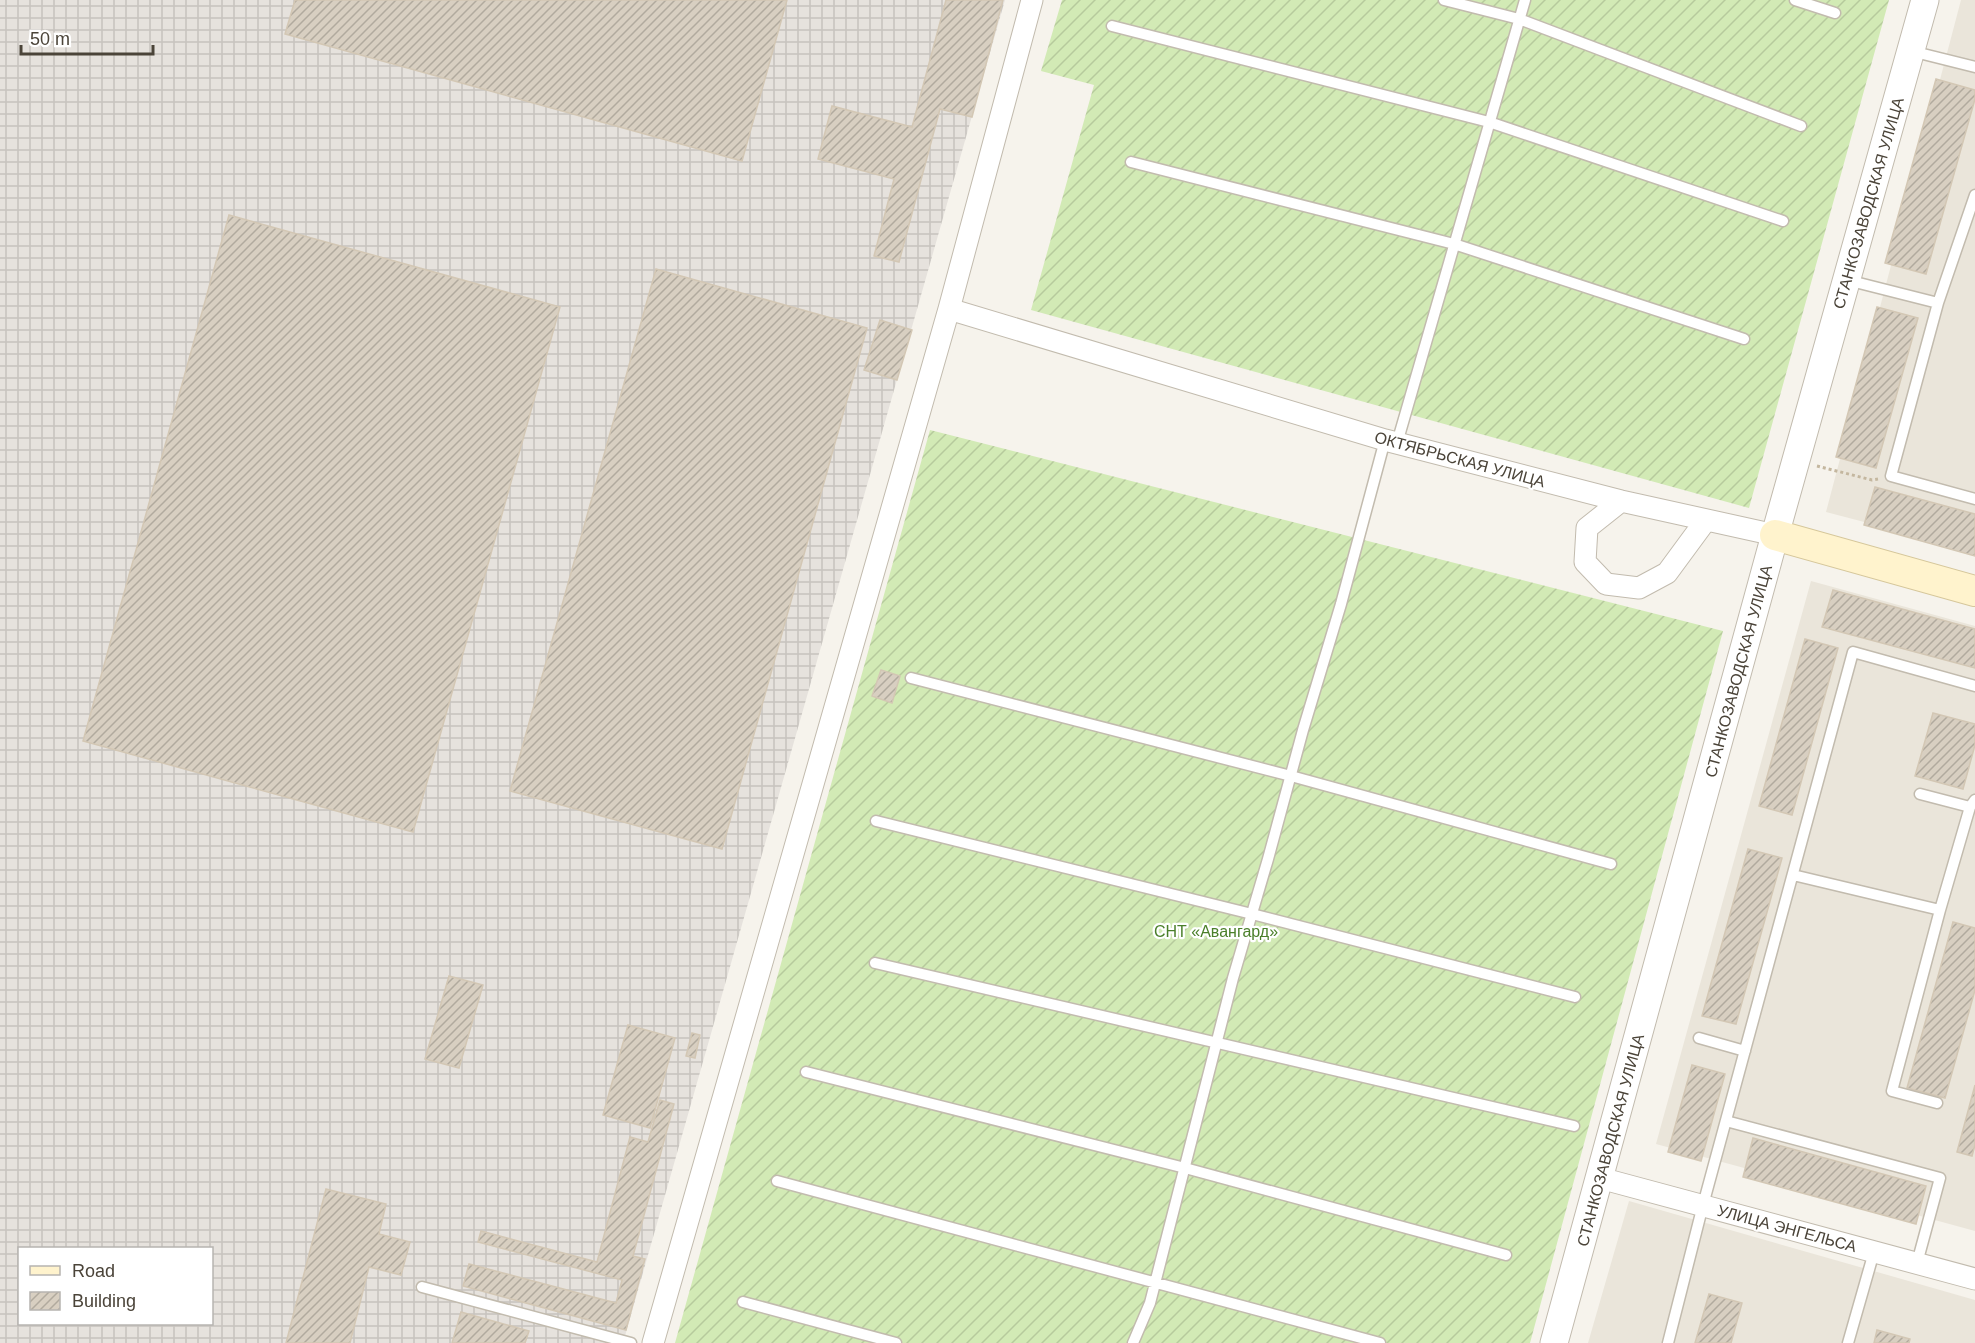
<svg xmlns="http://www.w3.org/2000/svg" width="1975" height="1343" font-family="Arial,sans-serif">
	<defs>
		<pattern id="industrial-grid" width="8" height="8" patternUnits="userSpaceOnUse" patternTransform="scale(1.5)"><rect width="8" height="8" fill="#e6e2dd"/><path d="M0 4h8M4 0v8" fill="none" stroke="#c7c3be"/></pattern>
		<pattern id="garden-furrows" width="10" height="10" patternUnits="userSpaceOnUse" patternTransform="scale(1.5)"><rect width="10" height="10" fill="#d2eab5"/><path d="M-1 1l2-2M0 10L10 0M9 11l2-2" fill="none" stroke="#b6ca9c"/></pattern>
		<pattern id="building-hatch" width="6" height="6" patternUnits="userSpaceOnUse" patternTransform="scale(1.5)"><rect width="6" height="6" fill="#d8cfc1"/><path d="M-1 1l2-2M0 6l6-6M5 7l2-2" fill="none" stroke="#b1aa9e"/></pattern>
	</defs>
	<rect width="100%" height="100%" fill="#f6f3ec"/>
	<path fill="#eae5da" d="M1961,0H1975V551L1826,512Z
		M1811,581L1975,626V1231L1656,1144Z
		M1629,1201L1975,1300V1343H1588Z"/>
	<path fill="url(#industrial-grid)" fill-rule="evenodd" d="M0,0H1005L623,1343H0ZM20,1248H212V1324H20Z"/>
	<path fill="url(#garden-furrows)" d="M1062,0H1889L1749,508L1031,310L1094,85L1041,71Z
		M930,430L1723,631L1530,1343H675Z"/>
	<path fill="url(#building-hatch)" stroke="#d3c7b4" stroke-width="1.5" d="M295,0H787L742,161L285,34Z
		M946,0H1003L972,117L940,109L899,262L874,256L894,179L818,159L832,106L912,127Z
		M1936,79L1975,90V99L1926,274L1885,263Z
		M229,215L560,307L413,832L83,741Z
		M656,269L867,328L722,849L510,791Z
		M1877,307L1918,318L1876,468L1836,457Z
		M880,320L912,330L897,380L864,370Z
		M1875,487L1975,514V556L1864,525Z
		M1833,590L1975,629V668L1822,627Z
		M1805,639L1838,648L1792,815L1759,806Z
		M881,670L900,676L892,703L872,696Z
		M1933,713L1975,724V745L1963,789L1915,776Z
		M1748,849L1782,858L1736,1024L1702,1016Z
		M1953,922L1975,928V990L1945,1098L1907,1088Z
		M449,976L483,985L459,1068L425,1059Z
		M628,1025L675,1038L650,1128L603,1115Z
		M692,1033L700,1035L695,1058L686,1056Z
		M1692,1065L1725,1074L1701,1161L1668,1152Z
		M1975,1085V1145L1972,1156L1957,1152Z
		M660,1100L674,1104L633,1256L645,1259L626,1330L463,1286L469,1264L616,1303L622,1280L478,1242L481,1231L597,1262L630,1137L648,1142Z
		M1753,1138L1926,1186L1916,1224L1743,1177Z
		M326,1189L386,1204L379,1234L410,1242L401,1275L369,1267L350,1343H286Z
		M1709,1294L1742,1303L1731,1343H1695Z
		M461,1312L529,1331L525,1343H452Z
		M1877,1330L1910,1339L1909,1343H1874Z"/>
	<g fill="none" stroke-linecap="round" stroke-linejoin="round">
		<g stroke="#c2bbae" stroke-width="13">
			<path id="service" d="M1444,0L1519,19L1801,126
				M1795,0L1835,13
				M1112,26L1489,122L1783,221
				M1911,51L1975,67
				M1131,162L1454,244L1744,339
				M1847,280L1938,303L1891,476L1975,499
				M1938,303L1975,195
				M1397,443L1525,0
				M911,678L1291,776L1611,864
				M1920,794L1970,807
				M876,821L1252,914L1575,997
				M1793,875L1940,910
				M875,963L1574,1126
				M1699,1038L1745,1051
				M806,1072L1185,1168L1506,1255
				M1937,1103L1892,1091L1940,910L1970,807L1975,800
				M1726,1121L1940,1178L1917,1263
				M777,1181L1380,1343
				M422,1287L631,1343
				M743,1302L896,1343
				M1133,1343L1150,1303L1233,978L1268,859L1303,730L1341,604L1385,440
				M1668,1343L1703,1205L1853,652L1975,686
				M1848,1343L1874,1252"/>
		</g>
		<g stroke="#c2bbae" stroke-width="23">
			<path id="minor" d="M949,309L1385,440L1621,501L1775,535
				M1621,501L1587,528L1585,562L1606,584L1639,588L1667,573L1706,520
				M1600,1178L1975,1279
				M653,1343L949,309L1032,0"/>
		</g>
		<g stroke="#c2bbae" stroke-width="29">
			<path id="tertiary" d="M1554,1343L1775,535L1925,0"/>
		</g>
		<g stroke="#d6c79b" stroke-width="32">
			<path id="secondary" d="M1775,535L1975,591"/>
		</g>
		<path stroke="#c4b79f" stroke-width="3" stroke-dasharray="3 3" stroke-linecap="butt" d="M1817,466L1872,480L1878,479"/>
		<use href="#service" stroke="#fff" stroke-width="10"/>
		<use href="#minor" stroke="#fff" stroke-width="21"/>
		<use href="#tertiary" stroke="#fff" stroke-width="27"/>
		<use href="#secondary" stroke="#fff3cd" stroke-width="30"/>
	</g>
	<g text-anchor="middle" stroke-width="4.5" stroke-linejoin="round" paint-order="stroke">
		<g font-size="16" fill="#4b4439" stroke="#fff">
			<text transform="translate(1868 203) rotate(-74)" y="6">СТАНКОЗАВОДСКАЯ УЛИЦА</text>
			<text transform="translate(1460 459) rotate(15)" y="6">ОКТЯБРЬСКАЯ УЛИЦА</text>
			<text transform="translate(1738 671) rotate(-75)" y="6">СТАНКОЗАВОДСКАЯ УЛИЦА</text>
			<text transform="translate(1610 1140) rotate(-75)" y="6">СТАНКОЗАВОДСКАЯ УЛИЦА</text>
			<text transform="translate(1787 1228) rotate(15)" y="6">УЛИЦА ЭНГЕЛЬСА</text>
		</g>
		<g font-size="16" fill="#4a7f2a" stroke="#fff">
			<text x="1216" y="937">СНТ «Авангард»</text>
		</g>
	</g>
	<rect x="18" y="1247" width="195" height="78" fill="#ffffff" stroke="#b7b4b0" stroke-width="1.5"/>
	<rect x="30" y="1266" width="30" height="9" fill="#fff3cd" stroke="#b7b4b0" stroke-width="1.5"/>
	<text x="72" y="1277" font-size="18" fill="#4b4439">Road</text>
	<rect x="30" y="1292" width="30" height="18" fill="url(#building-hatch)" stroke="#b7b4b0" stroke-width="1.5"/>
	<text x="72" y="1307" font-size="18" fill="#4b4439">Building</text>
	<path d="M21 45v9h132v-9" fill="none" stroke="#4b4439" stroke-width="3"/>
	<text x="30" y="45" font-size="18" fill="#4b4439" stroke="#ffffff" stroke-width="4.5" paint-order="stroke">50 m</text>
</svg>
